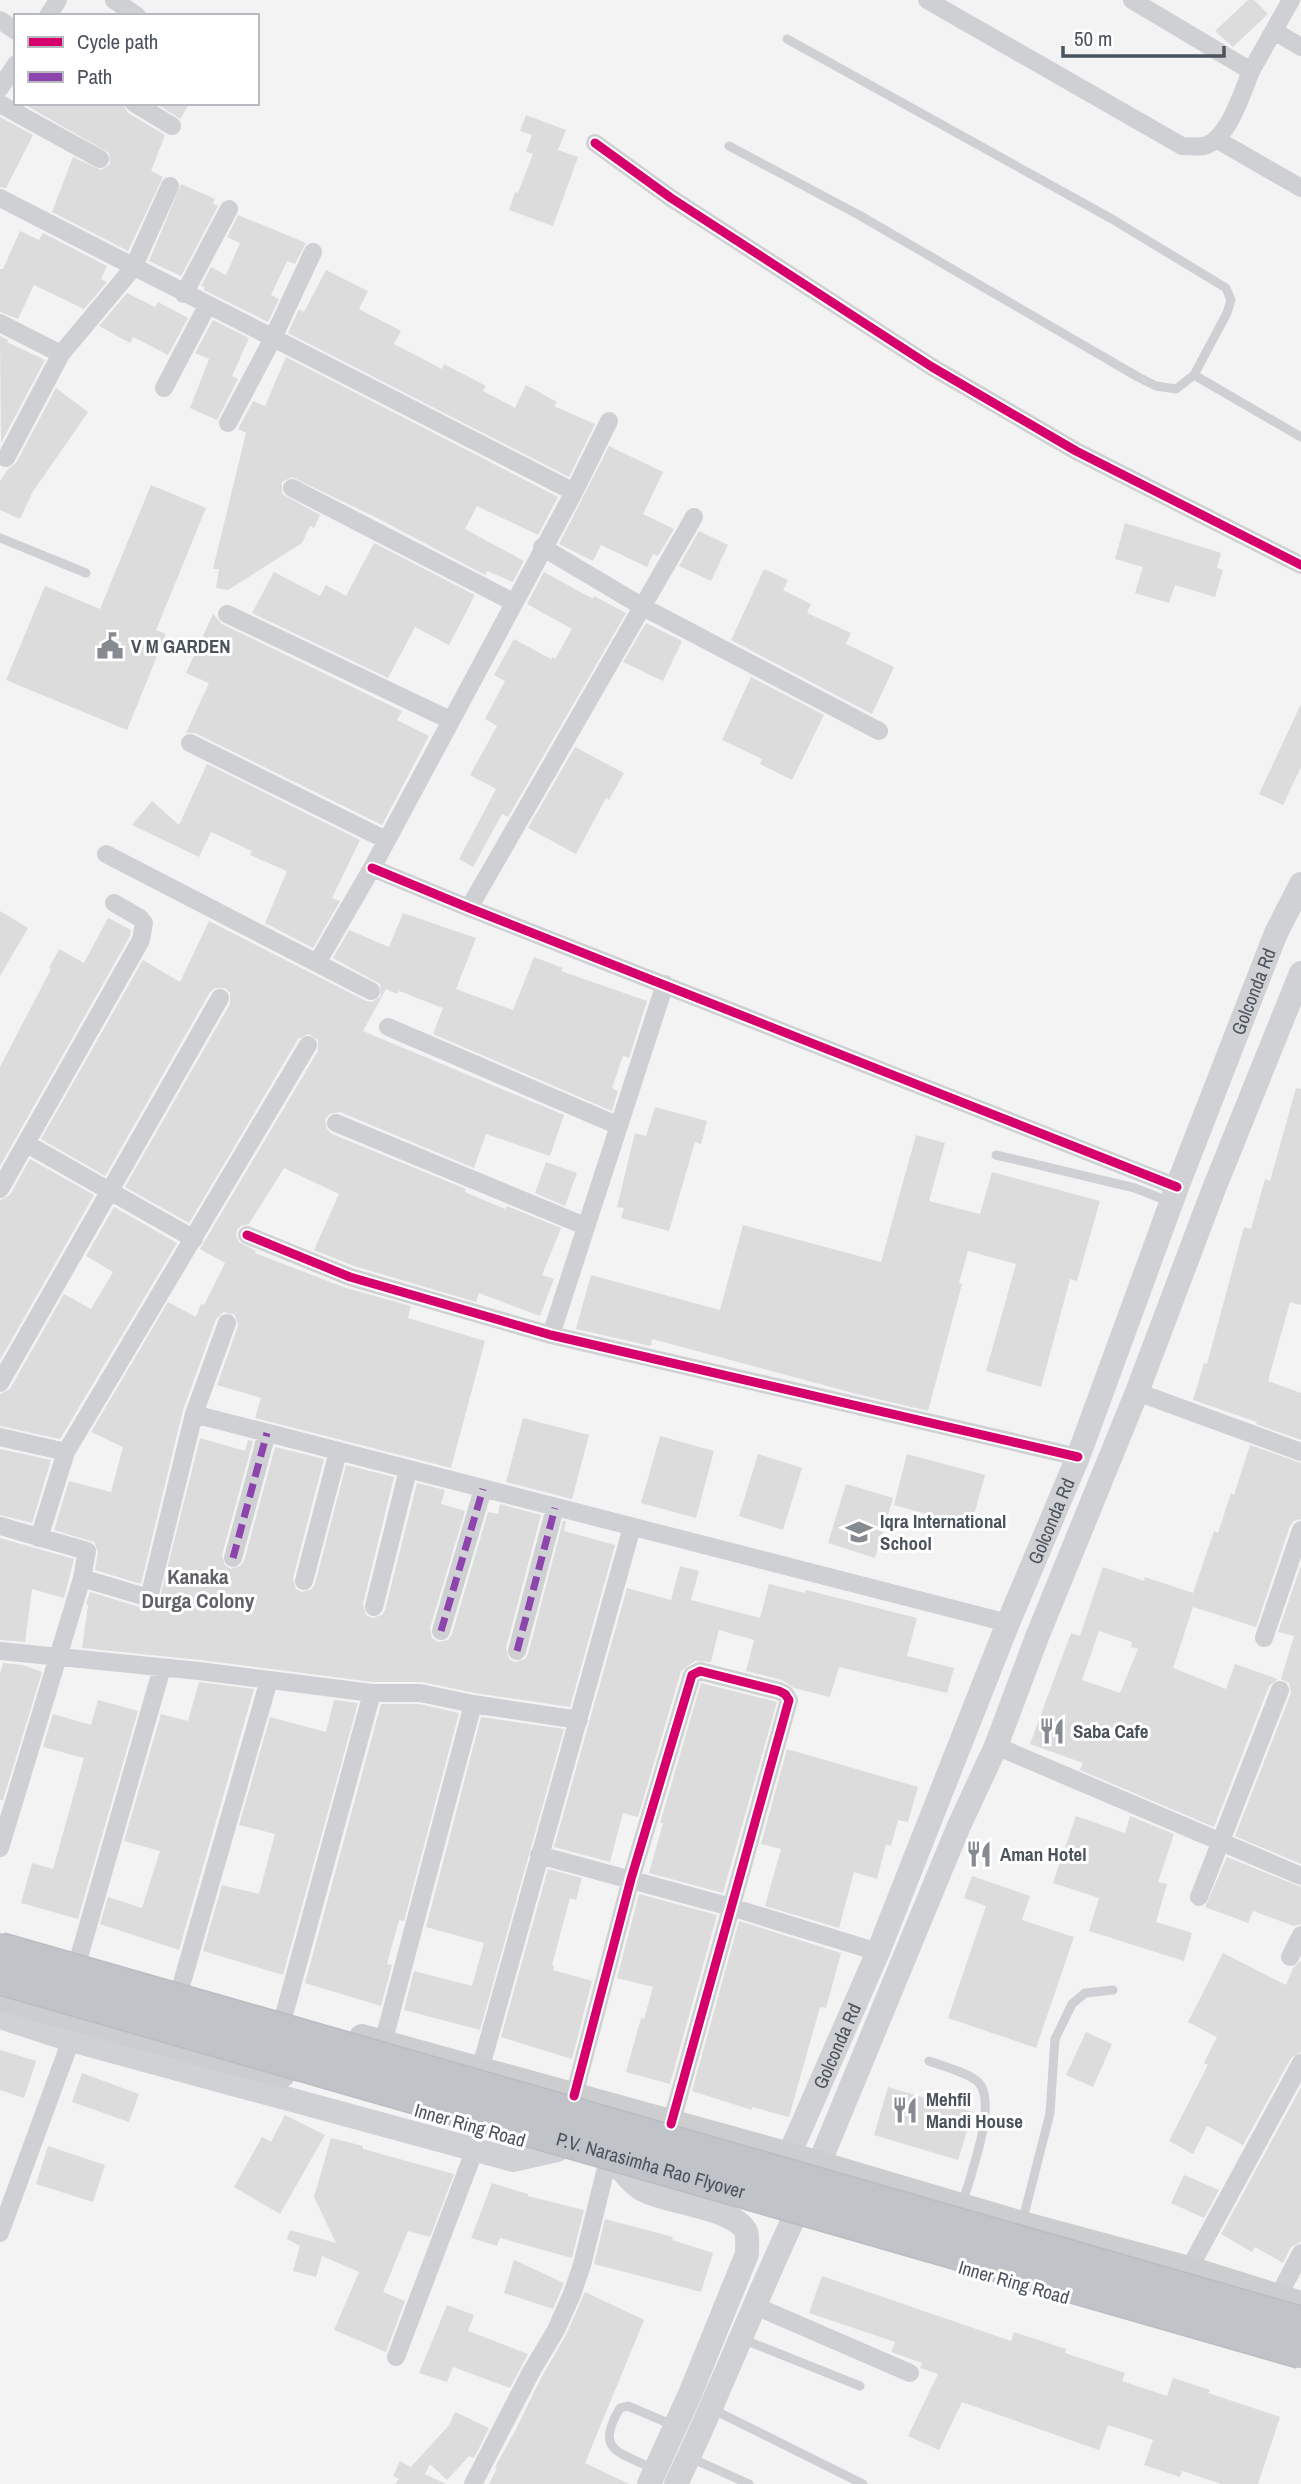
<svg xmlns="http://www.w3.org/2000/svg" width="1301" height="2484" font-family="'Archivo Narrow',sans-serif">
	<rect width="100%" height="100%" fill="#f3f3f3"/>
	<path fill="#dcdcdd" fill-rule="evenodd" d="M1248,0H1254L1268,14L1233,47L1215,31Z
		M22,103H123L128,113L165,135L151,171L163,177L128,251L52,212L73,157L101,170L110,164L109,153Z
		M156,103H190L180,119Z
		M526,115L566,130L558,150L578,157L553,226L509,210L515,192L518,193L533,154L526,152L532,135L520,131Z
		M0,117L33,135L6,188L0,187Z
		M181,184L215,199L213,204L218,206L181,276L149,261Z
		M238,215L306,243L295,264L287,261L271,295L279,299L268,322L204,290L205,287L201,286L211,267L226,275L240,243L227,237Z
		M20,231L39,240L43,233L107,266L101,279L107,282L84,309L34,285L18,319L0,312V269H3Z
		M326,270L368,291L359,309L401,331L394,344L442,369L444,364L486,386L483,391L515,408L526,385L557,402L554,406L595,424L569,477L288,333L299,309L304,312Z
		M127,293L155,307L158,302L188,318L168,355L133,337L130,343L99,326Z
		M213,320L249,338L232,376L238,379L217,420L190,408L209,359L195,353Z
		M0,336L8,340L7,342L45,360L1,443Z
		M286,357L558,497L538,535L477,506L465,529L524,561L513,582L487,571L485,575L379,519L292,477L282,482V494L320,515L314,528L310,526L302,543L228,590L216,588L219,569H213L246,433L238,429L253,401L265,406Z
		M56,388L88,412L32,493L20,519L0,510V481L8,469L16,463Z
		M609,446L663,472L643,514L674,529L658,556L653,554L647,567L601,545L593,561L559,544Z
		M151,485L206,508L156,630L166,634L127,730L6,680L45,586L100,609Z
		M1125,523L1221,553L1217,568L1223,570L1215,597L1175,585L1169,603L1135,593L1143,567L1115,559Z
		M699,531L728,545L711,581L679,566Z
		M374,543L475,595L449,645L415,627L388,678L252,613L274,572L320,596L326,585L346,596Z
		M764,569L788,580L783,590L811,604L807,613L851,633L846,644L894,667L872,714L731,640Z
		M544,572L593,599L594,596L626,613L508,817L502,814L473,867L459,859L496,789L470,775L497,726L485,719L505,681L494,675L514,639L551,659L552,657L555,659L572,629L527,604Z
		M213,614L222,624L402,711L397,720L429,736L382,825L195,733H186L209,683L186,673Z
		M646,623L682,641L663,681L623,662Z
		M751,677L824,715L792,780L760,764L762,759L722,740Z
		M1301,704V767L1283,805L1259,794Z
		M575,747L624,773L609,800L606,798L576,854L528,828Z
		M207,764L360,840L332,898L340,901L313,948L265,923L287,871L250,855L252,851L211,832L199,857L132,825L152,801L179,825Z
		M0,911L28,928L0,976Z
		M403,913L476,938L456,989L513,1010L534,957L563,968L561,971L647,1001L629,1058L623,1056L612,1088L618,1091L612,1111L433,1034L443,1008L399,991L397,994L386,989L363,1031L564,1115L550,1156L486,1134L474,1168L340,1112L330,1114L325,1119L327,1129L332,1134L466,1189L465,1192L505,1209L507,1206L561,1228L542,1275L554,1279L540,1316L479,1293L476,1302L354,1266L314,1250L339,1194L284,1168L249,1224L241,1226L237,1230L236,1236L239,1242L256,1251L255,1253L346,1288L411,1306L408,1318L485,1341L451,1468L255,1418L261,1398L217,1385L238,1326L235,1315L224,1312L216,1319L183,1410L141,1584L95,1570L98,1552L94,1542L54,1530L69,1481L111,1492L123,1447L91,1432L168,1302L196,1317L201,1304L204,1305L225,1263L200,1249L318,1051V1040L309,1034L298,1039L189,1223L125,1187L230,1004V993L225,988H215L210,992L105,1176L41,1139L143,960L180,982L209,921L366,1001L372,1002L381,996L380,984L333,958L349,930L389,947Z
		M108,918L131,930L130,936L0,1166V1067L51,969L49,968L59,949L84,963Z
		M1296,1088L1301,1089V1305L1290,1302L1268,1381L1301,1393V1440L1256,1424L1257,1422L1193,1400L1204,1363L1207,1364L1244,1227L1251,1229L1265,1179L1270,1181Z
		M655,1107L707,1121L701,1144L695,1142L669,1231L621,1218L624,1208L617,1207L635,1133L646,1136Z
		M916,1135L945,1143L929,1201L980,1214L992,1172L1100,1201L1077,1281L1070,1279L1041,1387L986,1371L1016,1264L968,1251L959,1283L962,1284L928,1411L853,1393L652,1339L651,1346L576,1329L591,1275L720,1310L743,1225L881,1262Z
		M30,1159L94,1195L0,1360V1200L10,1195Z
		M546,1162L577,1173L565,1206L535,1193Z
		M114,1207L177,1243L60,1439L0,1426V1394L10,1389L64,1294L91,1309L113,1272L86,1256Z
		M523,1418L589,1435L572,1499L506,1482Z
		M660,1436L714,1451L696,1518L641,1503Z
		M200,1438L245,1451L248,1440L253,1441L222,1555L225,1565L231,1569L240,1566L244,1561L275,1447L324,1459L293,1578L296,1589L302,1592L312,1589L315,1584L346,1465L394,1477L363,1604L366,1615L372,1618L382,1615L385,1610L417,1483L445,1490L441,1504L465,1511L430,1628L432,1638L438,1642L448,1640L452,1634L488,1512L498,1514L500,1504L541,1515L506,1648L509,1659L515,1662L525,1659L528,1654L563,1521H566L564,1531L615,1545L570,1707L475,1693L422,1682H373L200,1660L82,1648L88,1605L86,1604L90,1592L146,1609H152L158,1605Z
		M1250,1445L1301,1463V1519L1294,1521L1290,1526L1256,1627L1193,1607L1173,1668L1226,1689L1235,1664L1278,1679L1269,1686L1214,1827L1080,1770L1083,1763L1030,1744L1071,1633L1080,1636L1103,1567L1144,1581L1145,1577L1193,1593L1214,1531L1218,1533L1231,1493L1234,1495ZM1099,1631L1132,1642L1131,1647L1138,1649L1120,1693L1082,1680Z
		M0,1449L51,1460L32,1523L0,1515Z
		M758,1454L802,1468L783,1530L739,1516Z
		M907,1454L985,1475L971,1526L894,1505Z
		M846,1484L893,1498L875,1558L828,1543Z
		M0,1538L74,1559L64,1598L32,1589L25,1642L0,1640Z
		M1301,1565V1864L1235,1836L1291,1693L1289,1683L1281,1679L1294,1636L1278,1632Z
		M680,1566L699,1571L691,1600L760,1618L769,1584L805,1593L806,1590L917,1618L907,1656L954,1668L947,1693L839,1667L830,1697L794,1688L782,1680L746,1671L754,1640L719,1630L711,1662L695,1661L681,1671L638,1817L623,1813L610,1862L554,1847L627,1588L671,1600Z
		M3,1663L23,1665L42,1672L3,1800H0V1674Z
		M199,1682L254,1689L179,1950L100,1924L108,1897L142,1908L160,1851L124,1841L161,1714L188,1721Z
		M701,1683L777,1702L723,1893L649,1873L663,1823H660Z
		M98,1700L138,1711L78,1919L21,1903L32,1863L53,1869L84,1758L43,1747L53,1714L91,1725Z
		M334,1700L358,1703L283,1975L203,1951L222,1885L259,1894L275,1834L239,1825L270,1717L326,1732Z
		M381,1704H419L459,1713L404,1921L399,1920L387,1964L392,1965L381,2006L305,1983Z
		M481,1717L564,1729L480,2030L404,2010L414,1971L472,1986L484,1943L426,1927Z
		M787,1749L918,1787L908,1822L898,1820L891,1846L886,1844L877,1879L854,1872L839,1928L765,1906L781,1849L761,1844Z
		M1076,1816L1125,1833L1130,1816L1174,1834L1158,1882L1167,1884L1156,1922L1192,1933L1184,1961L1089,1931L1099,1898L1053,1883Z
		M1227,1857L1301,1887V1924L1294,1926L1253,1911L1248,1923L1205,1907Z
		M548,1869L582,1878L576,1900L570,1898L552,1965L554,1966L553,1970L592,1981L572,2059L501,2037Z
		M972,1876L1030,1896L1022,1920L1074,1937L1036,2048L948,2018L986,1906L964,1898Z
		M639,1894L717,1915L670,2084L626,2072L641,2018L644,2019L653,1987L617,1978Z
		M739,1921L841,1953L826,2008L820,2007L789,2117L752,2107V2110L692,2091Z
		M1223,1953L1286,1985L1293,1968L1301,1960V2052L1291,2058L1243,2145L1207,2126L1193,2154L1169,2141L1208,2065L1204,2063L1217,2037L1188,2022Z
		M1086,2032L1112,2044L1093,2087L1066,2075Z
		M0,2050L36,2061L24,2098L0,2090Z
		M82,2073L139,2094L129,2122L72,2102Z
		M888,2087L973,2112L958,2160L874,2135Z
		M1301,2087V2242L1291,2247L1283,2263L1255,2247L1252,2252L1221,2234Z
		M285,2115L325,2135L280,2214L234,2187L262,2137L271,2142Z
		M331,2138L363,2146V2149L454,2174L430,2237L408,2231L383,2292L405,2301L386,2352L334,2330L359,2272L322,2256L316,2277L293,2271L300,2246L287,2239L290,2230L336,2243L314,2197Z
		M48,2146L105,2165L93,2202L36,2184Z
		M1184,2175L1219,2190L1204,2218L1171,2203Z
		M492,2183L528,2194V2196L584,2210L572,2258L500,2238L497,2246L471,2238Z
		M605,2219L673,2237L672,2240L713,2253L701,2292L594,2264Z
		M514,2260L564,2283L553,2309L504,2293Z
		M822,2276L1011,2341L1014,2332L1066,2349L1065,2353L1125,2373L1122,2381L1167,2396L1173,2378L1210,2390L1208,2393L1280,2417L1258,2484H1221L1182,2471L1180,2477L1144,2465L1153,2440L1108,2425L1099,2450L962,2402L939,2450L908,2436L938,2374L920,2368L922,2363L891,2352L895,2342L809,2313Z
		M585,2292L644,2320L585,2463L629,2484H489L497,2468L495,2467L515,2431L541,2378L566,2335Z
		M447,2305L474,2315L468,2331L528,2354L510,2388L453,2367L447,2382L419,2373Z
		M455,2412L489,2428L474,2458L469,2456L447,2480L430,2464L425,2474L446,2484H395L399,2479L393,2476L400,2461L411,2467L449,2425Z"/>
	<g fill="none" stroke-linecap="round" stroke-linejoin="round">
		<path stroke="#ced0d3" stroke-width="9" d="M729,146L859,215L1138,377L1156,386L1176,389L1194,375L1227,313L1231,300L1226,288L1112,219L787,39
			M1194,375L1301,437
			M0,538L86,573
			M996,1155L1135,1188L1170,1202
			M929,2061C942,2066 970,2073 979,2083C998,2104 969,2179 962,2205
			M1022,2223L1050,2113L1055,2039L1072,2004L1085,1993L1113,1990
			M742,2339L860,2386
			M712,2409L863,2484
			M691,2458L749,2484
			M654,2469C619,2452 594,2451 620,2408L628,2406L675,2426"/>
		<path stroke="#ced0d3" stroke-width="18" d="M114,0L137,16
			M927,0L1182,146C1189,146 1198,147 1204,146C1228,140 1243,91 1251,71
			M1132,0L1251,71L1291,0
			M48,16L58,0
			M0,20L16,31
			M1274,31L1301,47
			M0,88L16,64
			M134,103L172,126
			M0,104L100,159
			M1216,139L1301,188
			M595,143L671,198L932,367L1076,451L1301,565
			M0,198L574,492
			M184,294L229,209
			M0,323L61,354
			M164,388L207,306
			M228,423L272,340L313,252
			M6,458L61,354L133,268L170,186
			M292,488L513,602
			M542,547L643,607L879,731
			M227,614L450,720
			M190,743L386,840
			M106,854L371,991
			M372,868L469,908L1177,1187
			M469,908L694,517
			M317,963L372,868L574,492L609,421
			M388,1027L619,1126
			M336,1123L585,1226
			M27,1144L194,1239
			M0,1189L141,940L144,923L140,918L114,903
			M247,1235L350,1277L551,1335L1078,1457
			M551,1335L665,984
			M0,1383L220,998
			M1137,1392L1301,1452
			M194,1414L1008,1623
			M0,1437L66,1452
			M0,1526L87,1551L82,1578L0,1848
			M39,1538L66,1452L308,1045
			M233,1558L267,1433
			M82,1578L149,1598L194,1414L227,1323
			M304,1581L338,1452
			M374,1607L408,1470
			M441,1631L483,1489
			M1264,1638L1301,1530
			M0,1651L199,1671L372,1693H420L473,1704L579,1720
			M517,1651L555,1508
			M996,1746L1301,1876
			M539,1855L731,1907L878,1952
			M1199,1897L1280,1690
			M79,1957L162,1668
			M1290,1957L1301,1935
			M181,1986L269,1680
			M284,2015L372,1693
			M383,2043L473,1704
			M480,2070L632,1527
			M574,2096L631,1879L692,1675L700,1671L779,1691L785,1694L789,1700L671,2124
			M0,2233L75,2029
			M1189,2269L1301,2063
			M1278,2297L1301,2253
			M753,2305L910,2373
			M396,2357L475,2149
			M473,2484L531,2372L556,2330L572,2294L582,2265L607,2164"/>
		<g stroke="#cfd1d4" stroke-width="24">
			<path d="M0,2017L71,2040L513,2160L557,2150"/>
			<path id="s1" d="M789,2155L878,1952L1008,1623L1078,1457L1177,1187L1276,933L1301,884"/>
			<path d="M819,2164L958,1828L996,1746L1037,1637L1137,1392L1213,1191L1301,973"/>
			<path d="M620,2168C626,2175 632,2183 640,2188C663,2203 736,2207 746,2232C748,2238 747,2247 747,2254L690,2394L649,2484"/>
			<path d="M676,2484C718,2397 752,2307 793,2220"/>
		</g>
		<path stroke="#cbcdcf" stroke-width="26" d="M0,1998L282,2075
			M362,2037L789,2155L1022,2224L1189,2269L1301,2304"/>
		<g stroke="#b9bcc1" stroke-width="35" stroke-linecap="butt">
			<g id="highway-bridge">
				<path d="M0,1949L1301,2323"/>
				<path id="s2" d="M0,1978L1301,2352"/>
			</g>
		</g>
		<use href="#highway-bridge" stroke="#c0c3c8" stroke-width="32"/>
		<path stroke="#8e44ad" stroke-width="7" stroke-dasharray="14 7" stroke-linecap="butt" d="M233,1558L267,1433
			M441,1631L483,1489
			M517,1651L555,1508"/>
		<g stroke="#fff" stroke-width="13">
			<path id="cycleway" d="M595,143L671,198L932,367L1076,451L1301,565
				M372,868L469,908L1177,1187
				M247,1235L350,1277L551,1335L1078,1457
				M574,2096L631,1879L692,1675L700,1671L779,1691L785,1694L789,1700L671,2124"/>
		</g>
		<use href="#cycleway" stroke="#d6006c" stroke-width="9"/>
	</g>
	<defs>
		<g id="civic-bare" transform="scale(2.1)"><path d="M-.6-6.5H3V-4.5H.6V-3L4-1V1h2V6H-6V1h2V-1L-.6-3ZM-1.2 2.5V6h2.4V2.5Z" fill="#868b92" stroke="#fff" stroke-width="2.5" paint-order="stroke"/></g>
		<g id="university-bare" transform="scale(2.1)"><path d="M0-5L7-2L0 1L-7-2ZM-4 1L0 2.5L4 1V4Q0 6-4 4Z" fill="#868b92" stroke="#fff" stroke-width="2.5" paint-order="stroke"/></g>
		<g id="restaurant-bare" transform="scale(2.1)"><path d="M-5-6h1v4h1v-4h1v4h1v-4h1v5L-1.5 .5V6h-2V.5L-5-1ZM5-6V6H3V1.5H1.5Q1.5-4 5-6Z" fill="#868b92" stroke="#fff" stroke-width="2.5" paint-order="stroke"/></g>
	</defs>
	<g fill-rule="evenodd">
		<use href="#civic-bare" x="110" y="646"/>
		<use href="#university-bare" x="859" y="1532"/>
		<use href="#restaurant-bare" x="1052" y="1731"/>
		<use href="#restaurant-bare" x="979" y="1854"/>
		<use href="#restaurant-bare" x="905" y="2110"/>
	</g>
	<g text-anchor="middle" stroke-width="6" stroke-linejoin="round" paint-order="stroke">
		<g font-size="19" font-weight="bold" fill="#4b535d" stroke="#fff" text-anchor="start">
			<text x="131" y="653">V M GARDEN</text>
			<text x="880" y="1528">Iqra International<tspan x="880" dy="22">School</tspan></text>
			<text x="1073" y="1738">Saba Cafe</text>
			<text x="1000" y="1861">Aman Hotel</text>
			<text x="926" y="2106">Mehfil<tspan x="926" dy="22">Mandi House</tspan></text>
		</g>
		<g font-size="19" fill="#4b535d" stroke="#fff">
			<text dy="7" stroke="none"><textPath href="#s1" startOffset="1253">Golconda Rd</textPath></text>
			<text dy="7" stroke="none"><textPath href="#s1" startOffset="686">Golconda Rd</textPath></text>
			<text dy="7" stroke="none"><textPath href="#s1" startOffset="119">Golconda Rd</textPath></text>
			<text transform="translate(470 2125) rotate(16)" y="7">Inner Ring Road</text>
			<text dy="7" stroke="none"><textPath href="#s2" startOffset="677">P.V. Narasimha Rao Flyover</textPath></text>
			<text transform="translate(1014 2282) rotate(16)" y="7">Inner Ring Road</text>
		</g>
		<g font-size="21" font-weight="bold" fill="#5f6166" stroke="#fff">
			<text x="198" y="1584">Kanaka<tspan x="198" dy="24">Durga Colony</tspan></text>
		</g>
	</g>
	<rect x="14" y="14" width="245" height="91" fill="#ffffff" stroke="#b7babe" stroke-width="2"/>
	<rect x="28" y="37" width="35" height="10" fill="#d6006c" stroke="#b7babe" stroke-width="2"/>
	<text x="77" y="49" font-size="21" fill="#4b535d">Cycle path</text>
	<rect x="28" y="72" width="35" height="10" fill="#8e44ad" stroke="#b7babe" stroke-width="2"/>
	<text x="77" y="84" font-size="21" fill="#4b535d">Path</text>
	<path d="M1063 46v10h161v-10" fill="none" stroke="#4b535d" stroke-width="3.5"/>
	<text x="1074" y="46" font-size="21" fill="#4b535d" stroke="#ffffff" stroke-width="5" paint-order="stroke">50 m</text>
</svg>
